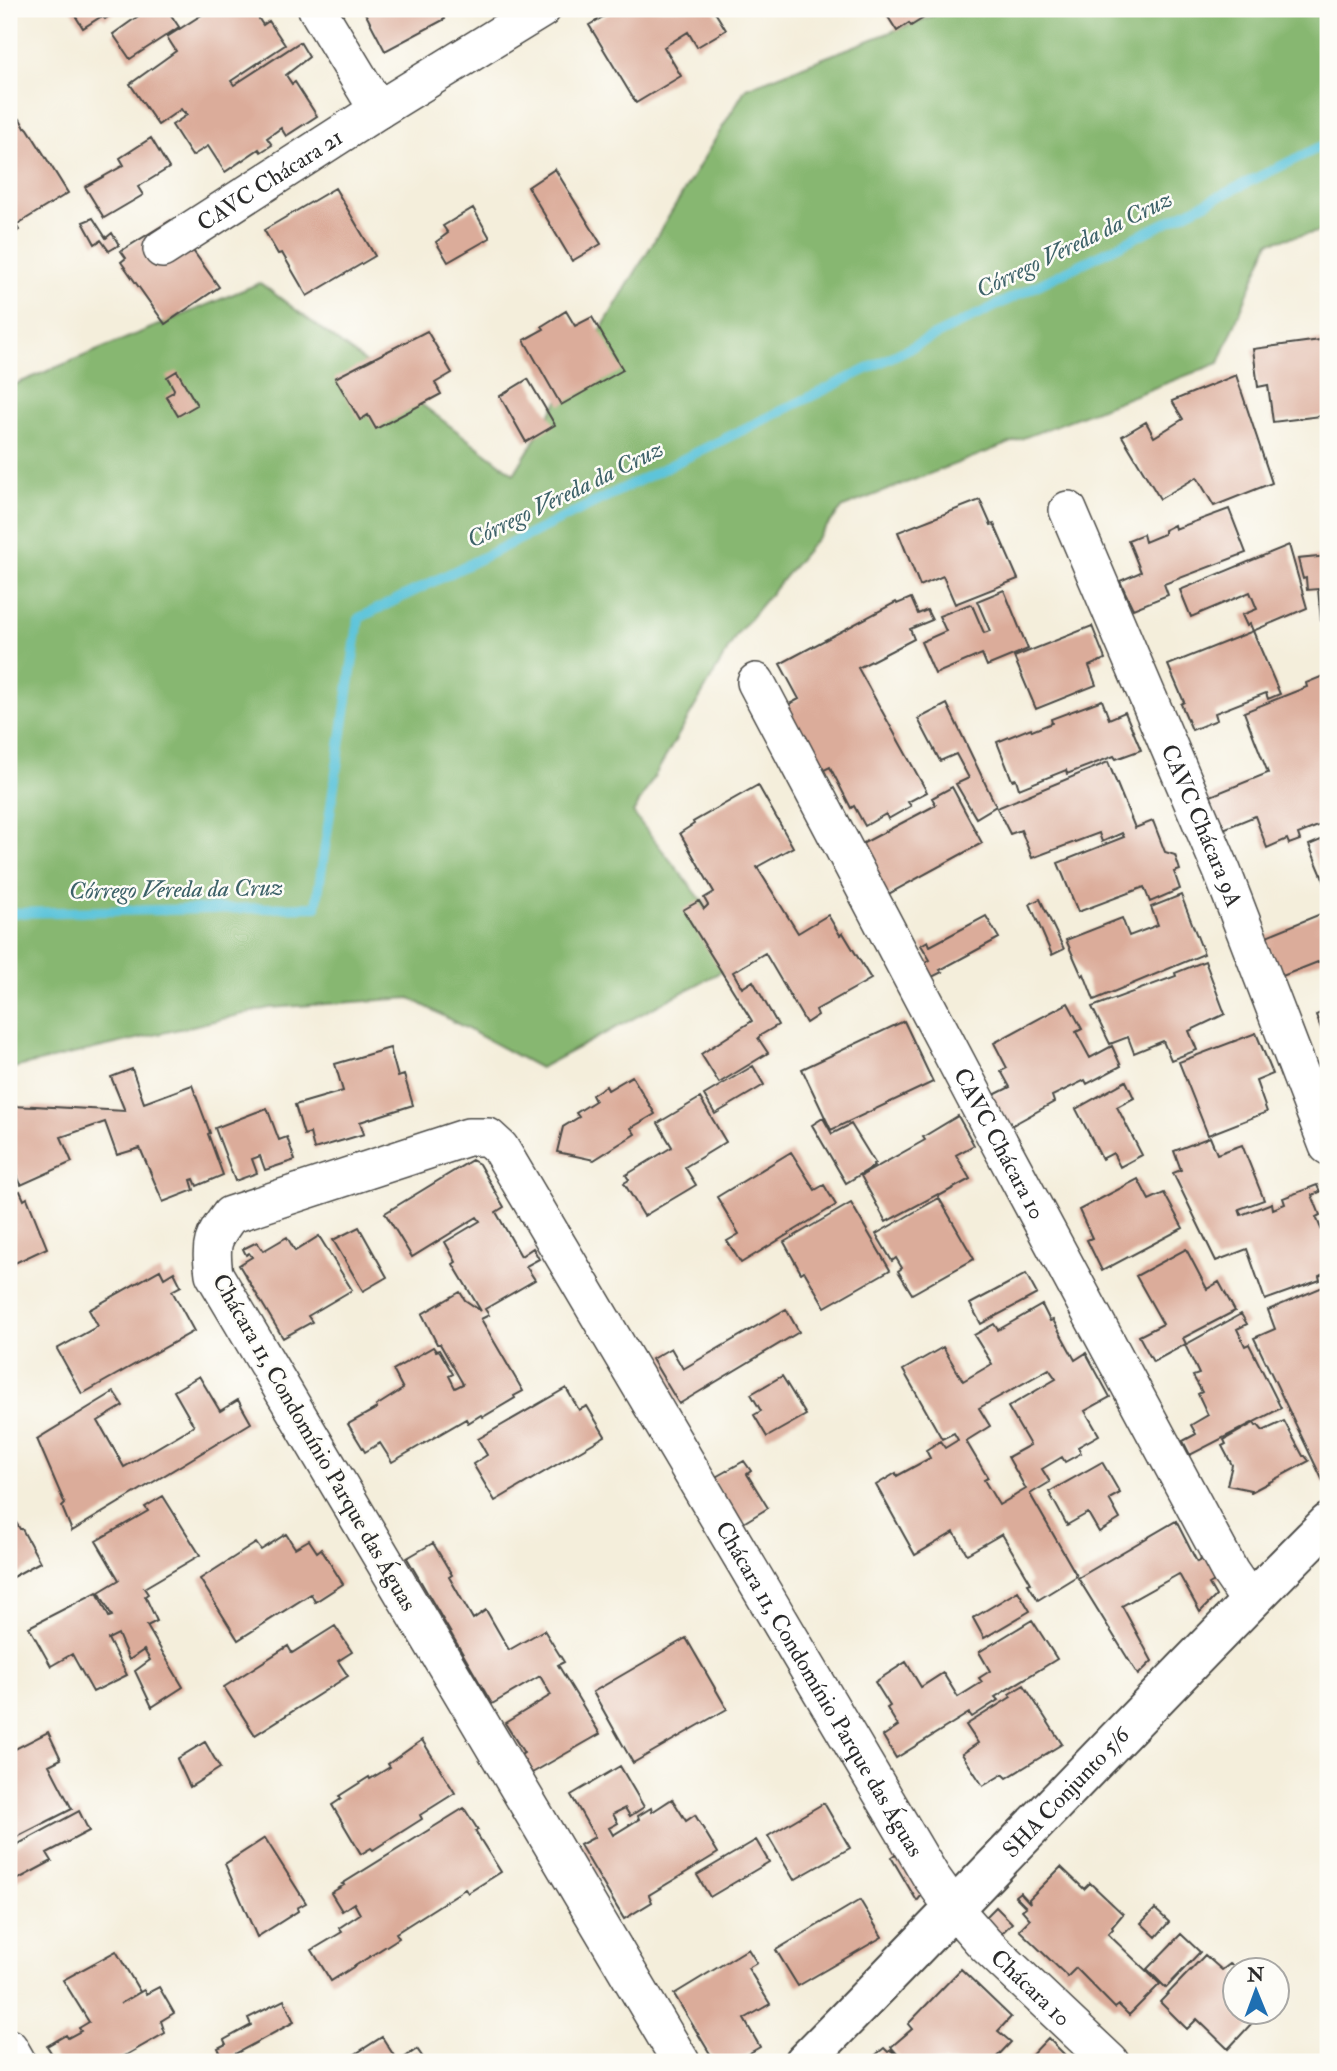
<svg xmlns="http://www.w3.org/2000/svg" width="1337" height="2071" font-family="'IM FELL Double Pica',serif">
	<rect width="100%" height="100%" fill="#fdfcf7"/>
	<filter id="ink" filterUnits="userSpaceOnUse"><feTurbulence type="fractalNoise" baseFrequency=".0143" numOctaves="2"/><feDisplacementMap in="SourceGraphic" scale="14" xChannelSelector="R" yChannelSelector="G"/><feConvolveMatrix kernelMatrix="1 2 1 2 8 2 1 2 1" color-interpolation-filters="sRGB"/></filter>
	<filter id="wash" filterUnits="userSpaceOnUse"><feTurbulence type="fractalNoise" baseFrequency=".00686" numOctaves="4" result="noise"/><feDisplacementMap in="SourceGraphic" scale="28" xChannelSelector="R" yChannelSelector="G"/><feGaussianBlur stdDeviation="1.57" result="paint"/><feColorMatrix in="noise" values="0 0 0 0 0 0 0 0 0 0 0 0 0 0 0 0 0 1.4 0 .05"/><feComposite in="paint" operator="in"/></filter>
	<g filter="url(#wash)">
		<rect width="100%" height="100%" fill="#f4eedb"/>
		<path fill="#87b771" stroke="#59714e" stroke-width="2" d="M950,9H1328V230L1269,242L1219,363L843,507L737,634L633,813L747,958L540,1068L410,998L269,1008L9,1069V387L260,283L514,474L746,88Z"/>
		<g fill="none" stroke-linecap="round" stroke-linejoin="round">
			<path stroke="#5dc4da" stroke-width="10" d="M9,913L316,907L359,618L1328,143"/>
		</g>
		<g id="blocks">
			<path fill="#dbac9a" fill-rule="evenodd" d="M71,9H120L105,19L102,16L83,28Z
				M137,9H174L169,12L179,27L130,59L113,34L141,14Z
				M211,9H247L249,13L253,10L263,25L269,21L285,45L231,81L234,85L300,42L309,57L286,75L292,84L295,82L317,116L286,136L281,128L267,138L272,145L261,152L259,149L225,172L208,146L192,156L172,125L187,115L185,112L184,113L181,109L158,125L130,84L176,51L167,37Z
				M363,9H440L445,19L385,51Z
				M617,9H713L726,30L697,47L688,32L664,47L681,76L636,103L589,25Z
				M883,9H938L911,26L909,23L897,31Z
				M20,119L25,128L26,127L28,129L68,193L16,225L19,230L9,237V126Z
				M151,138L169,168L138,187L143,195L104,218L85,187L124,165L120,158Z
				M555,169L601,244L572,261L528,187Z
				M335,188L375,256L307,296L282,253L278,254L264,230Z
				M473,208L490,238L448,262L436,242L448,233L443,226Z
				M93,218L106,238L112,233L119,245L109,251L101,240L95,244L83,222Z
				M171,220L219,287L165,324L121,262L126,258L121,251Z
				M566,311L575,326L592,317L623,370L561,405L524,340L544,329L542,326Z
				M427,331L452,373L435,383L441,394L376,429L368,415L360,420L335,378Z
				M1328,339V415L1273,422L1268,385L1258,387L1253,349Z
				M177,371L197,405L178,416L166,396L173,392L174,389L167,377Z
				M1236,375L1272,483L1214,506L1197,477L1160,499L1122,436L1146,422L1154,437L1183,419L1172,401Z
				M528,379L555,425L526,442L500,396Z
				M980,500L991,525L994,524L1018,579L955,604L943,576L920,586L898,532Z
				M1229,509L1246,553L1164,584L1168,595L1133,609L1120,581L1141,572L1128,540L1143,534L1145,542L1164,534V530L1174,525L1175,529Z
				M1289,545L1307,608L1253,631L1250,624L1247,626L1242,615L1257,609L1250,592L1191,617L1180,590Z
				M1328,556V621H1321L1318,589L1307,590L1306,578L1303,579L1298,559Z
				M1004,590L1028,649L987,666L982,654L935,674L921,642L946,631L939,616L970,604L972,605L984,633L990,631L977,601Z
				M911,598L918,614L927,610L932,620L910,629L914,639L858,668L927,792L908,802L911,806L888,819L886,814L865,826L854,806L851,808L830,767L816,774L780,709L799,699L780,664L896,602L897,604Z
				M1092,626L1105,659L1089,666L1096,685L1036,709L1014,657Z
				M1253,631L1280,694L1268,699L1266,693L1215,713L1217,720L1192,730L1181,704L1184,702L1168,665Z
				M1328,674V735L1323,737L1327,749L1324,751L1328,763V822L1298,834L1300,840L1289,844L1287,839L1267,848L1255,816L1221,830L1208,797L1268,773L1244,712L1307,687L1306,683Z
				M1102,700L1109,719L1125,712L1141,750L1116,759L1114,756L1067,774L1066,770L1019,789L1016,779L1012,780L997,742L1031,728L1032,731L1052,723L1051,719Z
				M947,704L996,806L976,818L956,784L969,778L956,754L940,761L918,719Z
				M1108,762L1135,828L1153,821L1165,852L1175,855L1180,870L1174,872L1180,889L1150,902L1144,887L1078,912L1058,863L1124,837L1122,833L1102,842L1099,833L1032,858L1021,830L1010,834L997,808Z
				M758,785L793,847L757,867L798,933L828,915L840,935L843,933L871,979L816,1010L818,1015L806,1023L765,953L733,972L742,988L753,981L778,1025L761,1035L758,1038L768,1053L719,1083L701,1054L752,1021L683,910L699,901L704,909L708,905L704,898L714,892L680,833L694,824L693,822Z
				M952,787L982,843L885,896L858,846L936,805L932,798Z
				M1328,837V881L1325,883L1309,845Z
				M1181,895L1204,954L1094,1000L1084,974L1082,976L1066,940L1122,918L1129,936L1158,925L1151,907Z
				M1040,899L1064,949L1052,955L1030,904Z
				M1328,911V958L1280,977L1264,937Z
				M986,916L999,938L940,970L942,972L930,978L922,964L930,960L921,945L928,941L930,946Z
				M1205,961L1225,1014L1189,1031L1197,1050L1171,1060L1163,1041L1134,1053L1128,1037L1110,1044L1092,1007L1176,976L1175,973Z
				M1068,1003L1082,1029L1076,1032L1090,1058L1112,1046L1121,1066L1087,1084L1085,1080L1052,1096L1054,1102L1009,1127L992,1096L1010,1087L1001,1071L1007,1068L994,1043Z
				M1328,1010V1047L1316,1015Z
				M904,1021L933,1082L831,1130L802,1069Z
				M1256,1033L1273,1074L1256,1081L1267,1112L1208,1135L1179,1062Z
				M390,1048L398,1077L404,1075L413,1105L360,1122L364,1134L314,1149L310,1133L304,1135L295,1105L343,1091L335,1064Z
				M753,1066L764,1085L715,1114L704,1095Z
				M132,1069L144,1103L192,1085L210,1133L208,1134L223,1175L197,1186L194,1179L191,1180L194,1190L163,1202L140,1148L117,1155L105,1122L61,1137L72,1162L21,1185L9,1156V1106L34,1107L33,1106L125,1111L111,1077Z
				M632,1076L655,1114L631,1128L635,1134L594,1160L557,1152L563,1127L579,1117L576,1113L595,1101L592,1095L606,1086L608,1090Z
				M1126,1081L1134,1098L1117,1107L1142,1155L1120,1167L1113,1153L1102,1159L1076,1109Z
				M700,1098L726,1142L685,1167L696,1185L644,1216L624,1183L629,1180L626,1175L672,1147L658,1123Z
				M267,1108L279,1140L287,1137L295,1160L265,1170L260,1156L252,1159L257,1173L235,1181L215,1128Z
				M958,1116L974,1145L956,1155L970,1179L939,1196L938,1194L886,1222L861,1176L925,1140L923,1137Z
				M823,1118L832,1134L851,1124L875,1163L873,1164L874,1166L846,1183L812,1125Z
				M1210,1137L1217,1154L1242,1145L1264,1200L1239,1209L1241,1215L1272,1203L1273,1209L1285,1204L1283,1198L1317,1185L1320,1192L1312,1195L1320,1215L1316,1217L1325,1238L1328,1236V1272L1319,1276L1320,1280L1265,1300L1247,1249L1216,1261L1173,1173L1181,1170L1174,1151Z
				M791,1152L815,1190L824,1185L836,1205L741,1263L727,1241L739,1234L717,1197Z
				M472,1160L479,1164L504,1207L496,1212L521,1256L533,1248L539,1259L526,1266L535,1280L485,1309L489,1315L481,1319L523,1391L514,1396L515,1398L483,1417L481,1415L468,1423L466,1419L392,1462L380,1443L365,1452L348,1424L377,1408L376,1406L403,1389L393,1370L433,1347L436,1351L439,1350L453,1374L449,1376L455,1388L463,1384L440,1344H437L422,1314L460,1292L465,1300L481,1311L453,1264L456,1262L445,1242L480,1221L477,1217L412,1257L385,1213Z
				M1138,1179L1149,1200L1164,1193L1183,1228L1102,1271L1087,1240L1092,1238L1079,1210Z
				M15,1190L17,1192L20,1191L24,1200L27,1198L47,1248L15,1263L9,1251V1193Z
				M939,1198L974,1259L912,1294L898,1271L902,1268L896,1258L892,1261L876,1234Z
				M851,1203L890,1270L825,1307L804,1271L801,1273L784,1242Z
				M359,1227L387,1277L363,1291L333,1240Z
				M319,1236L352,1290L308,1316L312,1322L283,1338L239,1265L252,1257L249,1253L246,1255L243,1249L257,1242L263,1251L287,1237L295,1251Z
				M1186,1249L1207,1289L1219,1282L1235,1311L1183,1338L1186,1344L1153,1362L1139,1336L1163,1324L1136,1276Z
				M160,1270L164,1278L174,1272L181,1286L172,1291L194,1331L82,1394L57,1349L98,1326L89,1310Z
				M1026,1274L1037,1294L981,1324L970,1304Z
				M1325,1286L1328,1294V1479L1324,1483L1254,1338L1275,1329L1268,1310Z
				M1042,1305L1050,1321L1053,1320L1075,1360L1086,1353L1110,1397L1085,1411L1099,1435L1078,1447L1081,1453L1065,1462L1062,1457L1042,1469L1050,1482L1030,1494L1077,1576L1038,1600L1028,1584L1031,1583L1002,1534L967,1554L954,1532L915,1555L876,1485L896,1473L897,1476L930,1458L926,1450L940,1441L945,1448L958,1440L954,1433L942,1439L903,1370L943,1347L963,1381L992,1364L974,1335L994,1324L998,1330ZM1049,1369L1056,1379L1008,1407L1030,1445L1008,1457L1026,1489L999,1505L984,1480L988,1478L966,1441L990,1426L979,1408Z
				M786,1309L799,1332L679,1404L652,1359L671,1348L683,1369Z
				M1241,1314L1247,1324L1237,1329L1245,1346L1249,1344L1281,1408L1190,1455L1183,1441L1196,1434L1191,1425L1208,1415L1198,1394L1202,1392L1193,1376L1199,1374L1185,1345Z
				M199,1376L220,1411L238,1400L251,1423L72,1531L62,1507L65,1504L37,1439L114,1392L123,1406L98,1421L124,1467L194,1426L174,1391Z
				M782,1376L806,1415L767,1437L754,1415L761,1411L751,1394Z
				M566,1388L579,1410L587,1406L605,1436L495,1501L473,1464L487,1455L478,1439Z
				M1284,1421L1303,1456H1305L1309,1461L1251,1492V1490L1227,1485L1232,1465L1222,1446L1226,1444L1224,1440L1254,1423L1256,1426L1258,1425L1263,1431Z
				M744,1461L751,1471L747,1474L768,1508L740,1525L712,1479Z
				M1102,1462L1120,1493L1109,1499L1120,1519L1099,1532L1088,1513L1067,1525L1049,1492Z
				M163,1496L200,1555L144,1588L148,1594L145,1596L157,1621L147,1626L183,1687L152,1707L135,1671L150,1660L144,1650L129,1660L118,1634L108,1639L127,1675L93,1692L72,1654L51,1666L29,1627L97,1592L109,1617L112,1616L99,1592L119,1580L96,1541L148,1511L145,1507Z
				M15,1521L20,1529H22L40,1562L9,1579V1525Z
				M1176,1521L1197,1562L1209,1555L1225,1575L1209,1584L1216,1596L1200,1612L1179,1574L1122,1606L1152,1661L1138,1675L1078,1578Z
				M286,1534L295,1548L309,1540L317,1552L321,1549L343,1584L315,1602L311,1594L238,1640L200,1579L256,1543L261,1550Z
				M433,1543L452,1575L449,1577L473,1619L486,1610L509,1650L544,1630L564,1662L558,1665L600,1734L532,1773L521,1755L524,1753L505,1723L551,1695L540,1676L492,1704L407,1558Z
				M1018,1591L1030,1611L984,1638L973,1618Z
				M1032,1620L1057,1659L995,1697L998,1700L972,1717L969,1713L896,1758L883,1736L898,1726L887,1708L890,1706L875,1682L906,1662L921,1687L943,1673L958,1697L982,1682L979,1678L990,1671L979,1652Z
				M335,1626L352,1652L338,1661L348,1676L255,1735L224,1687L288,1646L292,1653Z
				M686,1638L727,1709L633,1763L593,1692Z
				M1024,1685L1062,1744L1007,1778L1003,1774L983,1786L962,1754L978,1743L966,1725L1011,1697L1009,1694Z
				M48,1732L61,1759L49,1765L72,1809L9,1841V1752Z
				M422,1740L455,1793L420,1815L422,1819L373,1850L371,1848L361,1854L332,1805L341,1799L339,1796L369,1777L370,1779L390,1767L388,1764Z
				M205,1742L220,1768L190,1787L177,1759Z
				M620,1766L644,1807L630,1816L625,1808L613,1814L618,1823L609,1828L613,1835L639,1819L638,1816L651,1808L652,1812L672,1799L686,1821L695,1815L718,1853L649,1895L652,1902L624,1919L580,1845L595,1837L571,1795Z
				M824,1803L850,1848L794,1880L768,1836Z
				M464,1808L478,1830L475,1831L501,1872L468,1893L465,1889L396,1933L399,1938L331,1981L312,1950L342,1932L339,1928L360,1914L354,1903L342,1911L331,1893L344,1885L342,1884Z
				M79,1811L89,1831L47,1853L52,1861L9,1884V1849Z
				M265,1838L306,1903L297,1908L298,1911L257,1937L225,1864Z
				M921,1838L941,1872L917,1901L891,1857Z
				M756,1840L769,1862L710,1897L697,1875Z
				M1061,1867L1084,1889L1090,1883L1123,1914L1112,1927L1113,1929L1108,1934L1160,1984L1129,2015L1119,2005L1115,2008L1076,1968L1067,1977L1066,1975L1019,1930L1030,1919L1022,1910L1026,1907L1015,1896L1020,1892L1030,1903L1029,1899Z
				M860,1900L882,1937L798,1986L776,1950Z
				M996,1907L1012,1923L996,1939L980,1923Z
				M1155,1909L1169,1922L1156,1937L1141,1923Z
				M1181,1934L1200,1952L1166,1988L1147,1969Z
				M748,1949L757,1963L748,1968L770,2004L744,2019L760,2047L734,2062H715L674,1994Z
				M116,1951L140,1992L120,2004L144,1990L146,1994L159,1987L174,2013L161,2021L165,2033L114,2062H57L47,2046L66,2035L68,2038L81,2031L79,2028L89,2022L63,1980Z
				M1205,1955L1222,1970L1230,1964L1236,1968V2011H1263L1228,2049L1197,2019L1187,2029L1160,2002Z
				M961,1969L1011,2017L998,2031L1011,2042L992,2062H904L891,2047L912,2029L908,2024Z
				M284,2000L294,2022L224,2060L218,2048L226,2044L224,2040L251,2025L248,2018Z
				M382,2037L398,2062L417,2049L426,2062H343Z
				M1048,2038L1069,2059L1066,2062H1025Z
				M884,2048L888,2052L891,2050L901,2062H867Z"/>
		</g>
	</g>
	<g filter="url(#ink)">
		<use href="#blocks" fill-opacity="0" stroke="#494845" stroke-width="2"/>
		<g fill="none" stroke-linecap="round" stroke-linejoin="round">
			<g stroke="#494845" stroke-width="40">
				<g id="minor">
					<path d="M317,9L378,110"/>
					<path id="s1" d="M162,249L378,110L542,9"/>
					<path id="s2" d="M1068,510L1222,871L1328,1146"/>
					<path id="s3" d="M756,682L979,1105L1230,1572L1250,1601"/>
					<path d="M9,2048L17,2062"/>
					<path id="s4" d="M681,2062L214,1274C210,1243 212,1239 230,1215L468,1137H488L500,1148L930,1875L955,1910L985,1944L1110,2062"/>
				</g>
			</g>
			<g stroke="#494845" stroke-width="42">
				<g id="tertiary">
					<path id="s5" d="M804,2062C980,1884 1151,1700 1328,1523"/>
				</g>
			</g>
			<use href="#minor" stroke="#fff" stroke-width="37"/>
			<use href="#tertiary" stroke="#fff" stroke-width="38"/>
		</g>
	</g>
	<g text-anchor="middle" stroke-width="5" stroke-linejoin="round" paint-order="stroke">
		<g font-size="23" fill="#2b2b2b" stroke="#fdfcf7">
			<text dy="8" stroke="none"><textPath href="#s1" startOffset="128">CAVC Chácara 21</textPath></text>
			<text dy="8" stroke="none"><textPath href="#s2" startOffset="343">CAVC Chácara 9A</textPath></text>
			<text dy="8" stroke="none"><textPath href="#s3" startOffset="522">CAVC Chácara 10</textPath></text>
			<text transform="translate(315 1442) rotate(60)" y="8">Chácara 11, Condomínio Parque das Águas</text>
			<text dy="8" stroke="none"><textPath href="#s4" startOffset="1895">Chácara 11, Condomínio Parque das Águas</textPath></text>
			<text dy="8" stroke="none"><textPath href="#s5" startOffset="376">SHA Conjunto 5/6</textPath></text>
			<text dy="8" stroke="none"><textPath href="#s4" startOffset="2263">Chácara 10</textPath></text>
		</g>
		<g font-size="24" font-style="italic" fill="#3c6168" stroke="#fdfcf7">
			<text transform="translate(1074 244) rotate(-26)" y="8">Córrego Vereda da Cruz</text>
			<text transform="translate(565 494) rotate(-26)" y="8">Córrego Vereda da Cruz</text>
			<text transform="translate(176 889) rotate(-1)" y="8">Córrego Vereda da Cruz</text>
		</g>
	</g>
	<rect width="1337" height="2071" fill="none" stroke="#fdfcf7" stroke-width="35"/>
	<g transform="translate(1256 1991) rotate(359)"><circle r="33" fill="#fdfcf7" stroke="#a9a8a5" stroke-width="2"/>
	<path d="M0-5L12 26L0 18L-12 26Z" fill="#1f6fb2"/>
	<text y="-10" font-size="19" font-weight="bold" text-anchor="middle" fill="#2b2b2b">N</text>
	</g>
</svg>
